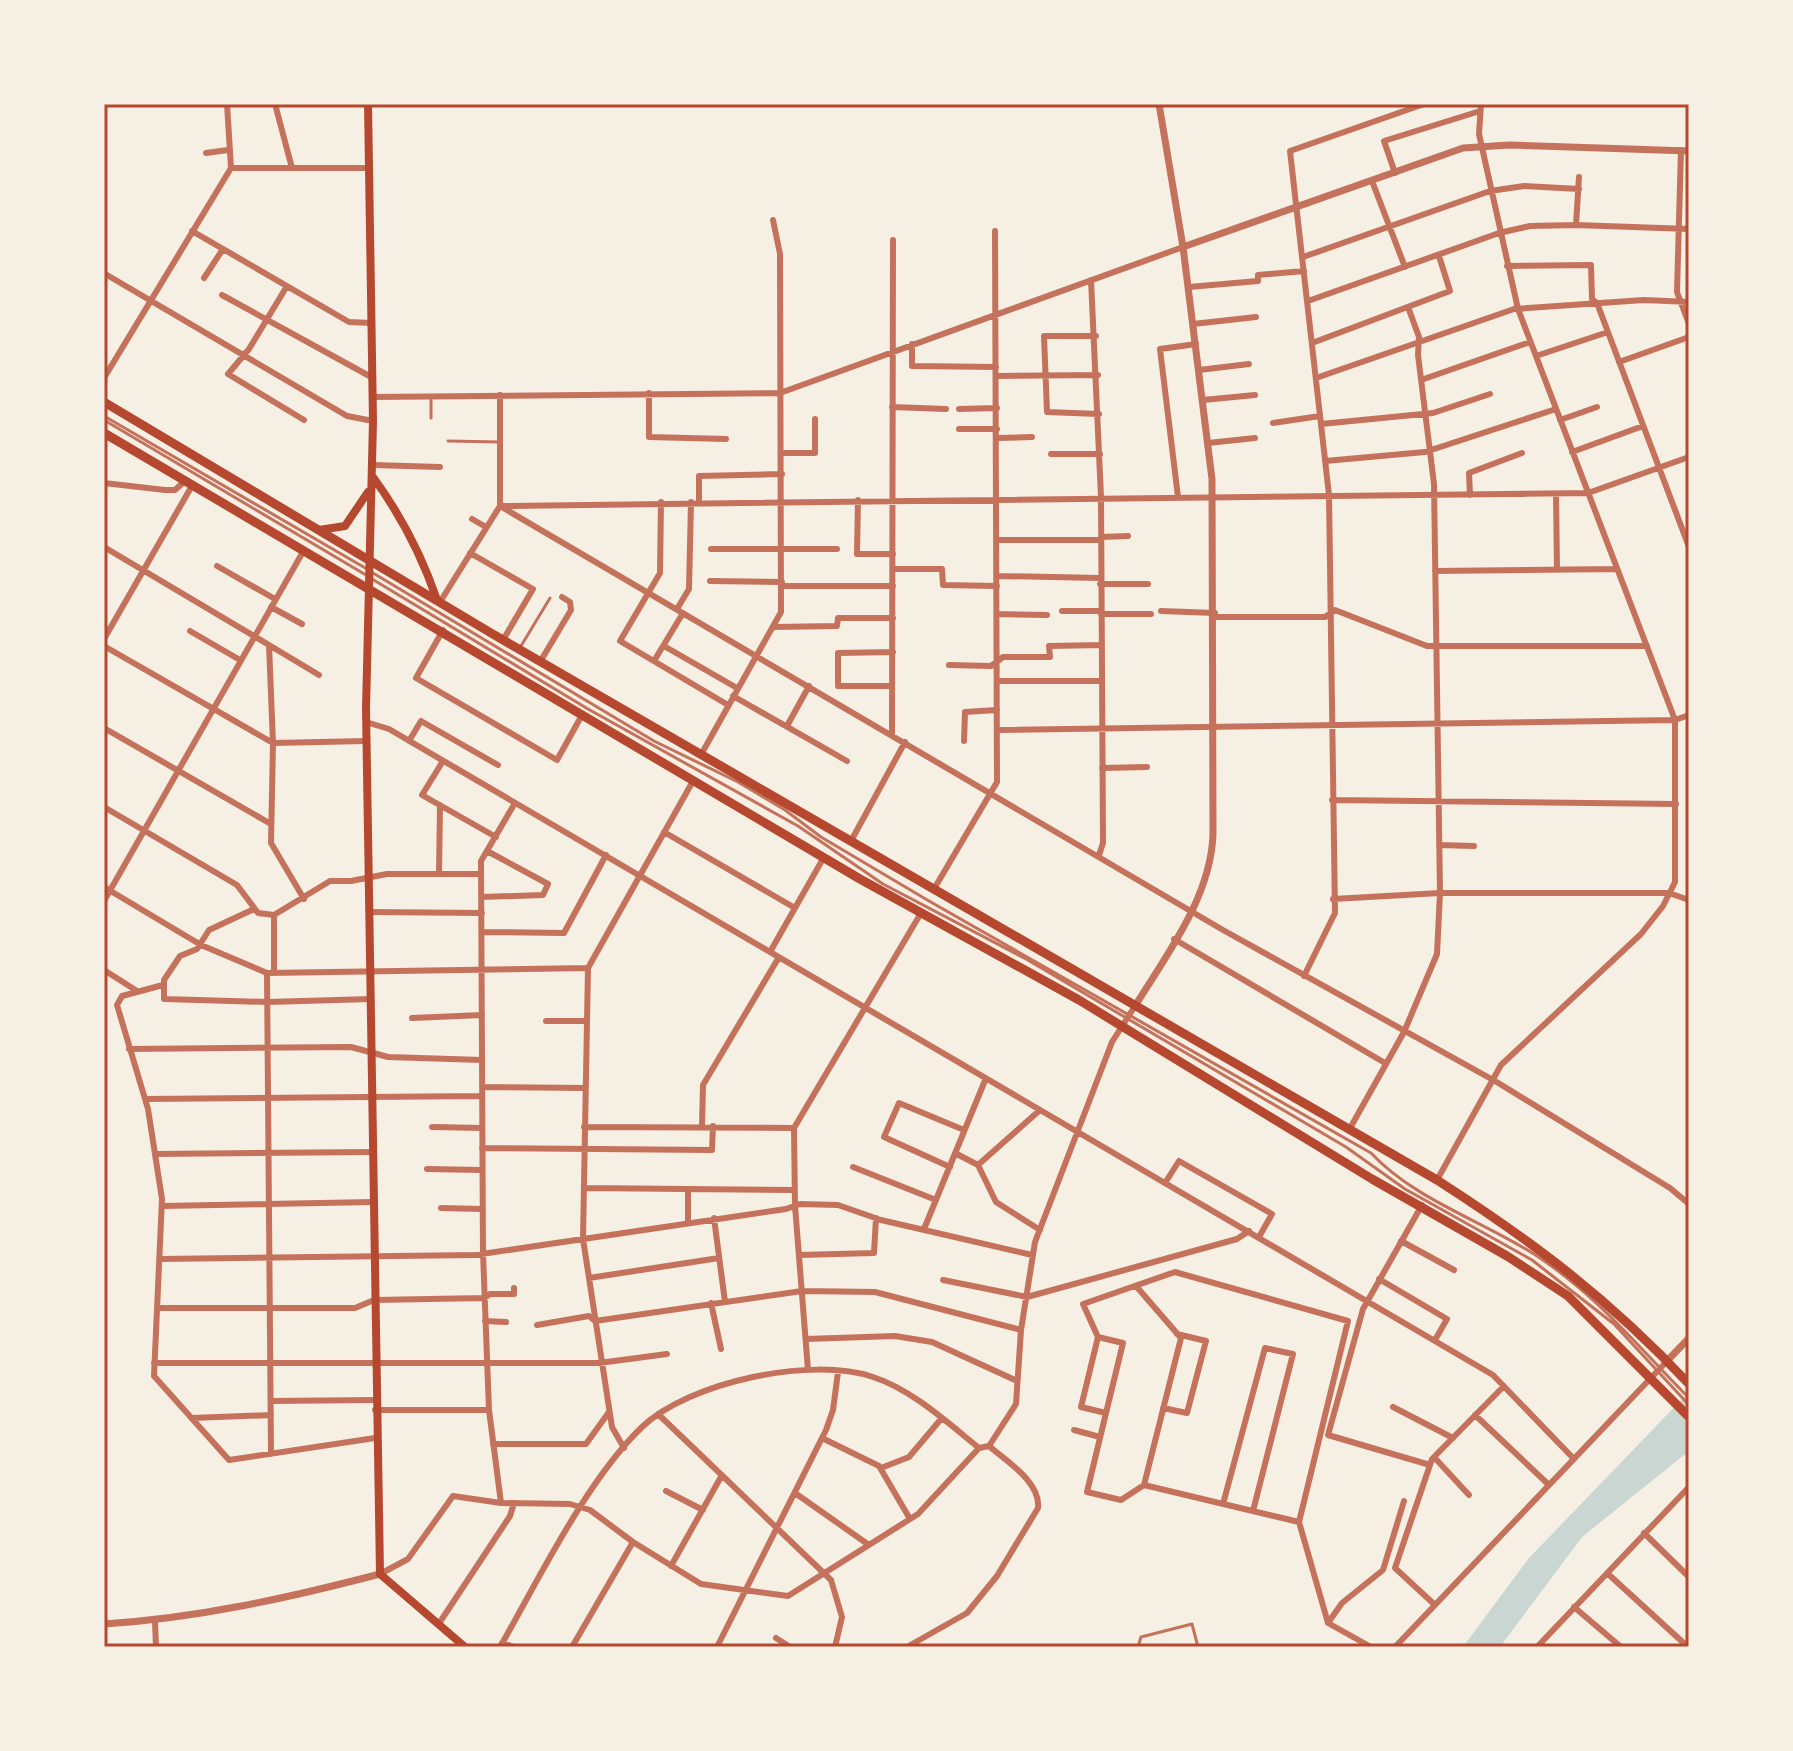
<svg xmlns="http://www.w3.org/2000/svg" width="1793" height="1751" font-family="'Space Grotesk',sans-serif">
	<rect width="100%" height="100%" fill="#f6efe4"/>
	<path fill="#c9d6d2" d="M1689,1392V1451L1582,1537L1500,1647H1463L1529,1558Z"/>
	<g fill="none" stroke-linecap="round" stroke-linejoin="round">
		<path stroke="#c5725c" stroke-width="3" d="M104,416L367,569
			M431,418V398
			M104,420L366,575
			M448,441L500,442
			M373,573L654,741L738,782L785,810L821,837L929,901L1371,1153C1415,1200 1483,1221 1537,1256C1600,1298 1637,1346 1689,1398
			M372,579L588,709L798,826L883,884L1026,959L1346,1147L1405,1189L1532,1260L1614,1324L1689,1405
			M521,646L550,598
			M1138,1647L1141,1637L1192,1624L1198,1647"/>
		<path stroke="#c5725c" stroke-width="6" d="M275,104L292,168
			M1681,150L1677,292L1689,324
			M206,153L228,150
			M231,168H369
			M1395,173L1384,141L1480,111
			M1372,181L1405,267
			M1576,225L1579,177
			M192,231L349,322L372,323
			M1303,257L1490,191L1524,186L1579,189
			M1507,266L1591,265L1592,299L1597,303L1689,547
			M107,275L347,416L373,421
			M204,278L223,249
			M1091,280L1101,497L1103,843L1099,855
			M287,286L249,349L228,374L304,420
			M1189,287L1258,281V275L1304,271
			M222,295L373,378
			M1308,301L1499,233L1530,226L1576,225L1689,229
			M1193,324L1256,317
			M1096,336H1044L1047,412L1099,414
			M1312,343L1450,291L1439,256
			M912,344V366L996,367
			M1536,356L1608,332
			M1619,362L1689,337
			M1199,370L1249,364
			M996,376L1098,375
			M104,378L231,168L227,104
			M1316,378L1514,309L1644,300L1689,302
			M1421,380L1530,342
			M649,393V437L726,439
			M373,397L780,393L1183,247
			M1203,400L1255,395
			M892,407L946,409
			M959,409L997,408
			M1560,420L1597,407
			M1273,423L1320,416
			M1321,424L1433,413L1490,394
			M959,429H997
			M997,438L1032,437
			M1208,443L1255,438
			M1572,452L1643,426
			M782,453H815V419
			M1051,454H1100
			M1325,461L1425,452L1556,409
			M373,465L440,467
			M104,483L165,490H175L186,480
			M1556,494L1557,569
			M1470,495L1469,473L1522,453
			M1178,497L1160,349L1196,344
			M858,500L857,554H893
			M661,502L660,573L620,641L728,705
			M699,502V476L782,474
			M500,506L1223,930L1495,1081L1670,1188L1689,1204
			M500,506L1588,493L1689,457
			M472,519L486,527
			M1101,537L1128,536
			M997,540H1101
			M104,547L269,645L273,743L271,843L304,899
			M711,549H837
			M470,553L533,589L503,640
			M217,566L275,599
			M893,569H942L943,585L997,586
			M1435,571L1617,569
			M997,576L1100,578
			M710,581L782,582
			M1100,584H1148
			M782,586H893
			M440,602L500,506V395
			M271,607L302,624
			M677,609L689,589L691,502
			M1062,611H1101
			M1161,611L1215,613
			M997,614L1047,615
			M1101,614H1151
			M1215,617H1325L1335,610L1427,646H1647
			M774,627L837,626L838,618H893
			M443,630L416,678L557,760L582,715
			M190,631L240,660
			M104,639L193,484
			M269,645L319,675
			M104,646L273,743L366,741
			M664,646L737,688
			M654,661L683,613
			M540,662L571,610L570,602L562,597
			M949,665L991,666L1003,657H1050L1049,646L1101,645
			M997,681H1101
			M892,686H838V653L893,652
			M733,696L847,761
			M366,722L389,729L1493,1375L1574,1459
			M787,726L809,686
			M104,728L271,824
			M997,730L1675,720L1689,715
			M892,735L893,240
			M409,741L421,721L498,765
			M964,741L965,712L997,710
			M702,753L781,612L780,254L773,220
			M443,761L422,795L496,837
			M1102,768L1147,767
			M1332,800L1676,804
			M104,807L237,885L258,913L274,915
			M664,832L795,908
			M851,841L905,742
			M1439,845L1474,846
			M439,874L440,805
			M104,887L201,945L267,973L588,968
			M934,889L997,782L995,231
			M481,897L543,895L548,884L487,851
			M1333,899L1440,893H1669L1689,900
			M104,901L304,550
			M254,909L209,930L197,949L180,956L164,980V999L268,1002L371,999
			M369,912L482,913
			M274,915L330,881H351L387,874H481
			M274,915V973
			M482,932L564,933L606,855
			M1174,939L1385,1063
			M770,952L824,857
			M104,970L137,991
			M267,973L271,1454
			M1304,976L1335,913L1329,495L1290,151L1424,104
			M163,985L122,996L117,1005L148,1109L162,1199L154,1376L229,1460L375,1438
			M412,1018L482,1015
			M546,1021H587
			M129,1049L351,1047L388,1057L482,1060
			M482,1087L585,1088
			M145,1099L482,1096
			M702,1126L703,1085L779,957
			M432,1127L482,1128
			M584,1127L794,1128
			M1349,1130L1404,1032L1437,954L1440,893L1434,484L1418,355L1419,337L1408,307
			M482,1148L712,1150L713,1126
			M955,1153L978,1165L996,1202L1040,1230
			M155,1154L372,1152
			M978,1165L1040,1110
			M853,1167L936,1200
			M950,1167L884,1137L899,1103L964,1130
			M427,1169L482,1170
			M1437,1180L1501,1065L1641,934L1663,906L1675,882V720L1518,309L1479,134L1481,104
			M1165,1183L1179,1161L1272,1214L1259,1237
			M584,1188L794,1190
			M1422,1205L1363,1309L1328,1435L1430,1465
			M162,1206L373,1202
			M441,1208L482,1209
			M714,1218L725,1302
			M688,1223V1189
			M924,1229L986,1078
			M1401,1241L1454,1270
			M799,1255L874,1253L876,1218
			M160,1259L475,1255L786,1209L800,1204L838,1205L881,1220L1032,1255
			M589,1278L719,1258
			M1379,1279L1447,1319L1435,1340
			M943,1280L1027,1297L1237,1239L1249,1231
			M1136,1286L1181,1338L1144,1485
			M711,1303L721,1349
			M157,1308H355L374,1300L484,1298L490,1294H514V1288
			M485,1321L506,1322
			M537,1325L589,1316L595,1321L802,1291L875,1292L1021,1330
			M1098,1337L1123,1343L1106,1413
			M806,1339L895,1336L932,1342L1015,1380
			M154,1363H599L667,1354
			M808,1370L795,1206L794,1128L921,913
			M271,1401L375,1400
			M1393,1407L1453,1438
			M1163,1408L1187,1413L1206,1341L1177,1334
			M375,1410H489
			M658,1414L831,1580L842,1617L835,1647
			M1475,1415L1549,1485
			M192,1418L271,1415
			M1074,1430L1100,1437
			M822,1438L879,1466L910,1519
			M493,1444H586L609,1412
			M989,1446L1016,1404L1021,1330L1035,1242L1112,1042L1135,1006
			M624,1448L612,1427L583,1239L588,968L693,781
			M1434,1457L1469,1495
			M881,1468L909,1457L941,1419
			M666,1491L703,1510
			M795,1493L869,1545
			M501,1503L489,1410L483,1253L481,861L515,803
			M1223,1504L1265,1348L1293,1354L1253,1511
			M1299,1522L1348,1321L1175,1272L1083,1304L1098,1337L1081,1407L1106,1413L1087,1492L1121,1500L1144,1485L1299,1522L1328,1623L1371,1647
			M1644,1533L1689,1577
			M671,1566L722,1475
			M1607,1573L1688,1647
			M380,1574L408,1559L453,1496L501,1503L570,1504L590,1510L633,1542L701,1584L788,1596L918,1514L979,1448
			M1435,1605L1395,1568L1432,1459L1503,1387
			M1574,1607L1621,1647
			M155,1622L156,1647
			M1328,1623L1342,1603L1383,1570L1404,1501
			M438,1625L510,1516L514,1503
			M776,1638L790,1647
			M502,1643L514,1647
			M500,1647C539,1579 586,1481 642,1427C689,1382 811,1356 873,1377C911,1389 948,1423 979,1448L989,1446
			M572,1647L633,1542
			M717,1647L826,1430L833,1410L838,1372
			M907,1647L967,1613L997,1576L1038,1508C1041,1482 1006,1461 989,1446
			M1395,1647L1668,1360
			M1537,1647L1689,1487"/>
		<path stroke="#c5725c" stroke-width="7" d="M1183,247L1463,148L1509,145L1689,151
			M1135,1006C1167,954 1211,897 1213,834L1212,479L1183,247L1159,104
			M1668,1360L1689,1338
			M104,1624C198,1618 288,1598 380,1574"/>
		<path stroke="#b5482f" stroke-width="8" d="M368,104L373,421L366,709L380,1574L465,1647
			M373,477C400,514 422,556 437,600
			M319,530L345,526L368,492"/>
		<path stroke="#b5482f" stroke-width="9" d="M104,402L491,633L1437,1180C1535,1243 1609,1299 1689,1384
			M104,433L860,879L1079,1000L1372,1179L1507,1256L1568,1296L1689,1417"/>
	</g>
	<rect width="1793" height="1751" fill="none" stroke="#f6efe4" stroke-width="212"/>
	<rect x="106" y="106" width="1581" height="1539" fill="none" stroke="#b5482f" stroke-width="3"/>
</svg>
